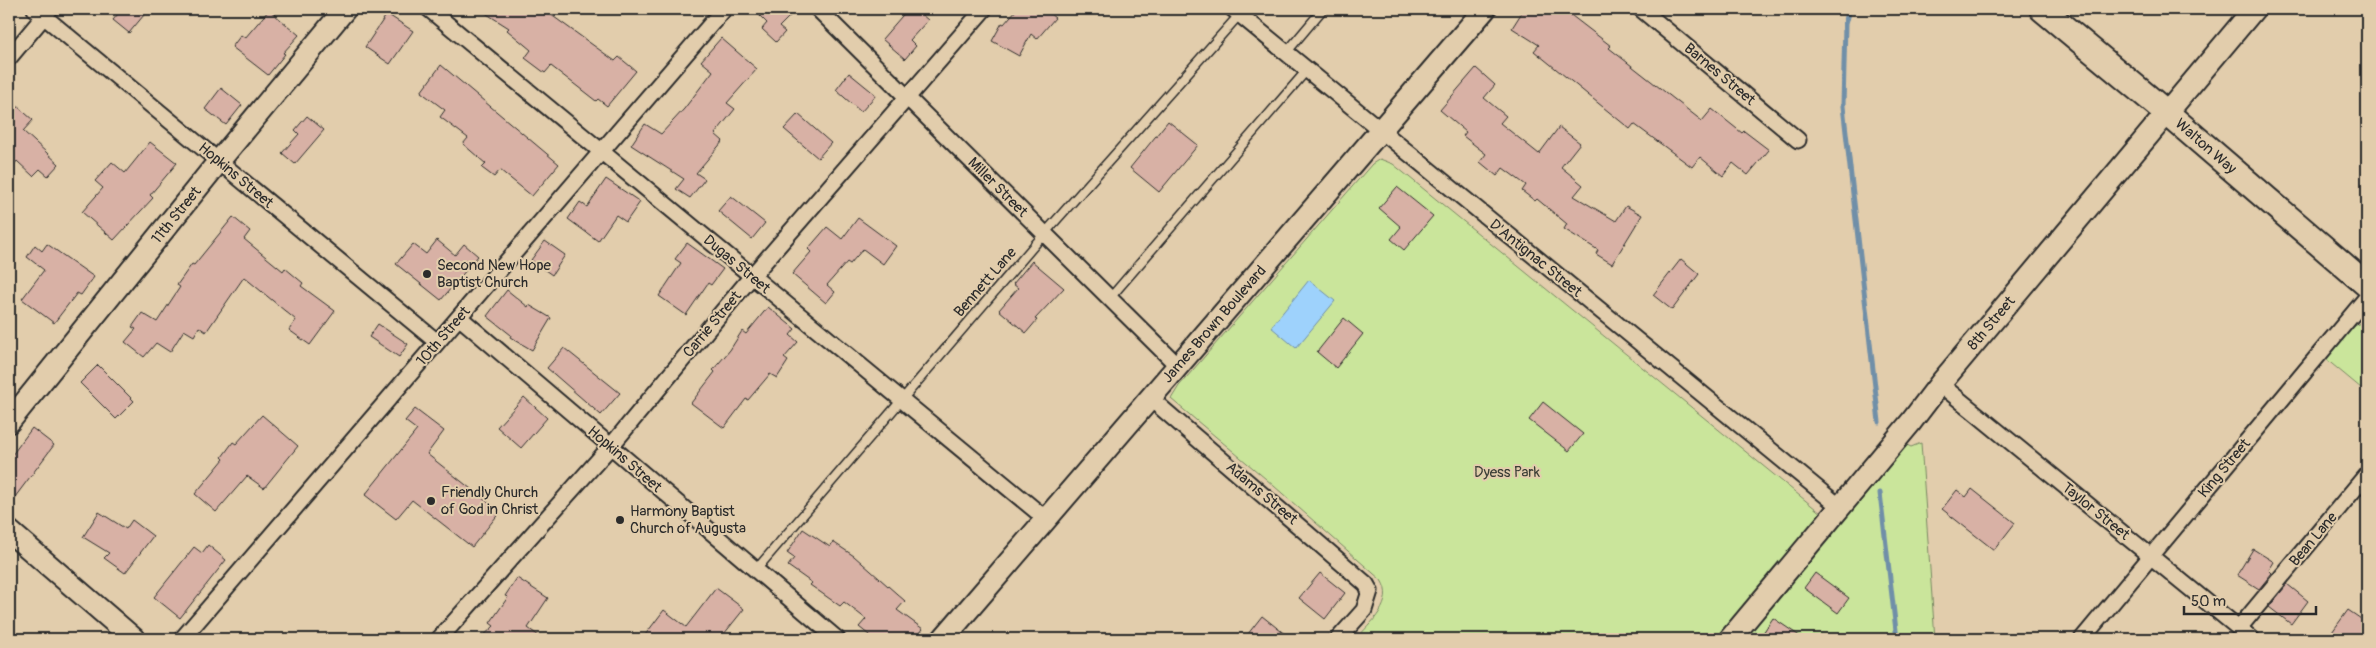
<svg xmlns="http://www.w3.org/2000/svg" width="2376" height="648" font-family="Pangolin,sans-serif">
	<rect width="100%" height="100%" fill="#e2cdac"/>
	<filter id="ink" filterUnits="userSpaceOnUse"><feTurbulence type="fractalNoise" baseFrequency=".02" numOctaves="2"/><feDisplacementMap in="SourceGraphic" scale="10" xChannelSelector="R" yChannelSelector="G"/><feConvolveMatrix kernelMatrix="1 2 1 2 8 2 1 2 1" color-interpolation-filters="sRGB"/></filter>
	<g filter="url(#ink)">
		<path fill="#cae59b" stroke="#7a8863" d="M1380,159L1393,164L1838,527L1907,445L1911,447L1921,443L1935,639H1356C1370,623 1396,603 1381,580L1266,479L1171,399L1179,386L1372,164Z
			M2362,322L2367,323V393L2326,359L2351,328Z"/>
		<path fill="#9ed2fc" stroke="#708fa8" d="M1309,280L1335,301L1296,348L1271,327Z"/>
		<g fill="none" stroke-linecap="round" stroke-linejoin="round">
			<path stroke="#708fa8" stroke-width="5" d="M1849,9L1845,24L1843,106L1879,422
				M1880,493L1897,639"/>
		</g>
		<path fill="#d8b1a5" stroke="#2b2b2b" d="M122,9H149L129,33L113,20Z
			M479,9H543L615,61L619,57L636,71L607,106L598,99L596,101L551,66L545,73L525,58L531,50L507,30L509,28Z
			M753,9H797L779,27L785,32L776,42L762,29L767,23Z
			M908,9H915L928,20L910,40L916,46L905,59L882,39Z
			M1017,9H1044L1055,18L1037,39L1031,34L1019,56L992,41L1002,23L1004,24Z
			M1524,9H1563L1611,46L1609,48L1702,121L1712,109L1742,133L1744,131L1769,150L1748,175L1733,163L1723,176L1700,157L1692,167L1634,124L1630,129L1534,51L1539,45L1512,28Z
			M269,10L299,35L283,53L285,54L268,75L232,47L241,35L245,38Z
			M387,14L413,31L390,64L365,47Z
			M721,38L757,69L727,103L735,109L715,134L723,141L696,173L705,179L690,198L676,189L684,179L631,145L645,124L661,134L684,109L713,71L701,61Z
			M441,65L559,164L532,196L500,170L494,177L482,168L486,164L463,144L468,138L440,117L445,110L421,92Z
			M1476,68L1495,85L1484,98L1506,116L1500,123L1539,154L1559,127L1580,143L1561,167L1583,185L1574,196L1616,221L1626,206L1642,215L1612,264L1596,254L1598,250L1564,229L1567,224L1537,199L1535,201L1522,191L1526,185L1503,168L1497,176L1480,162L1486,154L1463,136L1466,132L1440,110Z
			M849,73L876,95L861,112L836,90Z
			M221,88L242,105L226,125L205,109Z
			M9,99L33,120L23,131L59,164L48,176L40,169L33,176L17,161L9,171Z
			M798,114L831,143L818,158L784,129Z
			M307,116L324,130L295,164L282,153L299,134L295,130Z
			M1168,121L1198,145L1159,192L1130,168Z
			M150,142L177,163L150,195L153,198L114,240L82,212L103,188L95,181L112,162L125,173Z
			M606,179L640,202L626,222L616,215L598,241L568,219L580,202L587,207Z
			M1397,187L1433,216L1404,250L1391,239L1401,227L1379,208Z
			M731,196L765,223L752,239L718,211Z
			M233,217L250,231L244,239L283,271L285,268L303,283L301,286L335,311L310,345L289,330L296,320L244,277L206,332L199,327L194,336L184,330L170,352L156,343L144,357L125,342L136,329L132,327L142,313L157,322L180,287L177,285L192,264L194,265Z
			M858,218L896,246L883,264L863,249L850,264L847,262L827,285L835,292L826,303L792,274L811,252L808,249L827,227L842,239Z
			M437,240L455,255L464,244L478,256L441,300L396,264L413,244L426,254Z
			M545,241L565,255L552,275L531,260Z
			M687,243L723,269L711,285L708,283L686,315L659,296L681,263L675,259Z
			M47,244L94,277L81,295L77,293L54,323L22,299L44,270L27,257L35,245L42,251Z
			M1681,259L1699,274L1672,310L1653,295Z
			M1032,261L1064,288L1035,319L1037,320L1026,333L999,310L1018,288L1013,284Z
			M507,290L528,307L529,305L551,318L532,350L510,337L511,335L487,316Z
			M768,307L795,329L790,335L798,342L784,358L788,361L777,378L770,374L748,400L746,399L724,428L691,403L715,372L713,370L730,350L742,331L746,334Z
			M1344,318L1363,334L1336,368L1317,352Z
			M378,324L408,344L399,357L369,337Z
			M564,348L620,393L601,415L547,368Z
			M98,365L134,401L116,419L80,383Z
			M524,397L547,418L521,448L497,427Z
			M1543,402L1583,434L1569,451L1529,420Z
			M415,409L444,431L427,454L500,512L472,547L412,500L396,519L365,495L417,430L405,421Z
			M262,415L298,446L264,488L247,476L216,512L195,494L224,459L222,457L233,442L236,444Z
			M32,428L54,445L9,505V459Z
			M1972,489L2015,523L1994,550L1942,509L1957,490L1966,497Z
			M99,512L126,529L132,520L153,536L125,573L104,558L109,553L83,537Z
			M803,529L830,547L833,542L854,556L905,601L897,610L923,629L915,639H874L859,627L866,619L844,602L840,606L810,585L812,583L788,566L794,558L787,553Z
			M208,545L226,560L180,618L154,597L194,547L202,553Z
			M2253,549L2274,562L2269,570L2272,573L2259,589L2237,575Z
			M1320,573L1345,593L1325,619L1299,598Z
			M1815,573L1849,598L1838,613L1804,588Z
			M517,578L548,598L528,628L543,639H480L494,626L490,623L508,597L505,596Z
			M2287,584L2308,601L2291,624L2269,607Z
			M716,588L744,609L720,639H642L664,610L686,627Z
			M2348,610L2367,623V639H2327Z
			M1262,616L1291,639H1244Z
			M1773,618L1804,639H1759Z"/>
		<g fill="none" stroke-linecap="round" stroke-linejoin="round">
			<g stroke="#2b2b2b" stroke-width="11">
				<path id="lane" d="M1286,53L1323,9
					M1110,298L1307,70
					M755,571L1044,234L1240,14"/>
			</g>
			<g stroke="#2b2b2b" stroke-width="19">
				<path id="street" d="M35,9L437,342
					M429,9L1046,519
					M818,9L1178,366
					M1233,9L1840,507
					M1641,9L1798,140
					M9,58L50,9
					M459,317L837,639
					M1940,384L2252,639
					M1150,398L1366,584L1370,591L1364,610L1338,639
					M2239,628L2367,474
					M182,639L724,9
					M439,639L611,446L752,276L984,9
					M2082,639L2367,297"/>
			</g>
			<g stroke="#2b2b2b" stroke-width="25">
				<path id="secondary" d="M9,422L219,161L345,9
					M9,531L134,639
					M943,639L1485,9
					M1730,639L1911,422L1940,384L2254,9"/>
			</g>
			<g stroke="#2b2b2b" stroke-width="28">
				<path id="primary" d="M2042,9L2167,113L2367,285"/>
			</g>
			<use href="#lane" stroke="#e2cdac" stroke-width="8"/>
			<use href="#street" stroke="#e2cdac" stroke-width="15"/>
			<use href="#secondary" stroke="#e2cdac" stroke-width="21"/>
			<use href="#primary" stroke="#e2cdac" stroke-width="24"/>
		</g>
	</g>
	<g fill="#2b2b2b" stroke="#e2cdac" stroke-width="2">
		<circle cx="427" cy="274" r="5"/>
		<circle cx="431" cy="501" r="5"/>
		<circle cx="620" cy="520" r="5"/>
	</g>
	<g text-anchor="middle" stroke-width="4" stroke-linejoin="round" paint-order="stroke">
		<g font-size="15" fill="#2b2b2b" stroke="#e2cdac">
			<text transform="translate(1720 74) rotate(40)" y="5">Barnes Street</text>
			<text transform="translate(2206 146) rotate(41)" y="5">Walton Way</text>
			<text transform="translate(236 175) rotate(40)" y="5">Hopkins Street</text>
			<text transform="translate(998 187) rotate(45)" y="5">Miller Street</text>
			<text transform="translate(176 215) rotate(-51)" y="5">11th Street</text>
			<text transform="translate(1536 258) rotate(39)" y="5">D'Antignac Street</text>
			<text transform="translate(737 264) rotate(40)" y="5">Dugas Street</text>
			<text transform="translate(985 282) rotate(-49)" y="5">Bennett Lane</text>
			<text transform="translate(1991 323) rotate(-50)" y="5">8th Street</text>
			<text transform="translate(712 324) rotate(-50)" y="5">Carrie Street</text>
			<text transform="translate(1214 324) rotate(-49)" y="5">James Brown Boulevard</text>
			<text transform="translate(443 336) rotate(-49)" y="5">10th Street</text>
			<text transform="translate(625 459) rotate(41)" y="5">Hopkins Street</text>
			<text transform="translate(2224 468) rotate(-50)" y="5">King Street</text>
			<text transform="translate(1262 493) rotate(40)" y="5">Adams Street</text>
			<text transform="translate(2096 511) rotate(39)" y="5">Taylor Street</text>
			<text transform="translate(2313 539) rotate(-50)" y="5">Bean Lane</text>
		</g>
		<g font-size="15" fill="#2b2b2b" stroke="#e2cdac" text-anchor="start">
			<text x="437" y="270">Second New Hope<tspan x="437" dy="17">Baptist Church</tspan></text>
			<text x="441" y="497">Friendly Church<tspan x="441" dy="17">of God in Christ</tspan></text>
			<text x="630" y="516">Harmony Baptist<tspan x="630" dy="17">Church of Augusta</tspan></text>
		</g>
		<g font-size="15" fill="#3b3e36" stroke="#e2cdac">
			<text x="1507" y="477">Dyess Park</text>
		</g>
	</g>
	<rect width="2376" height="648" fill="none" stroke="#e2cdac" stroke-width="30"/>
	<rect x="15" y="15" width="2346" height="618" fill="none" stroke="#2b2b2b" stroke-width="2" filter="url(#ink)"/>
	<path d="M2184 606v8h132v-8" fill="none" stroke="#2b2b2b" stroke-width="2.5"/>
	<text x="2191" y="606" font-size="15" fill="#2b2b2b" stroke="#e2cdac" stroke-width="4" paint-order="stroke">50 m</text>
</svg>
